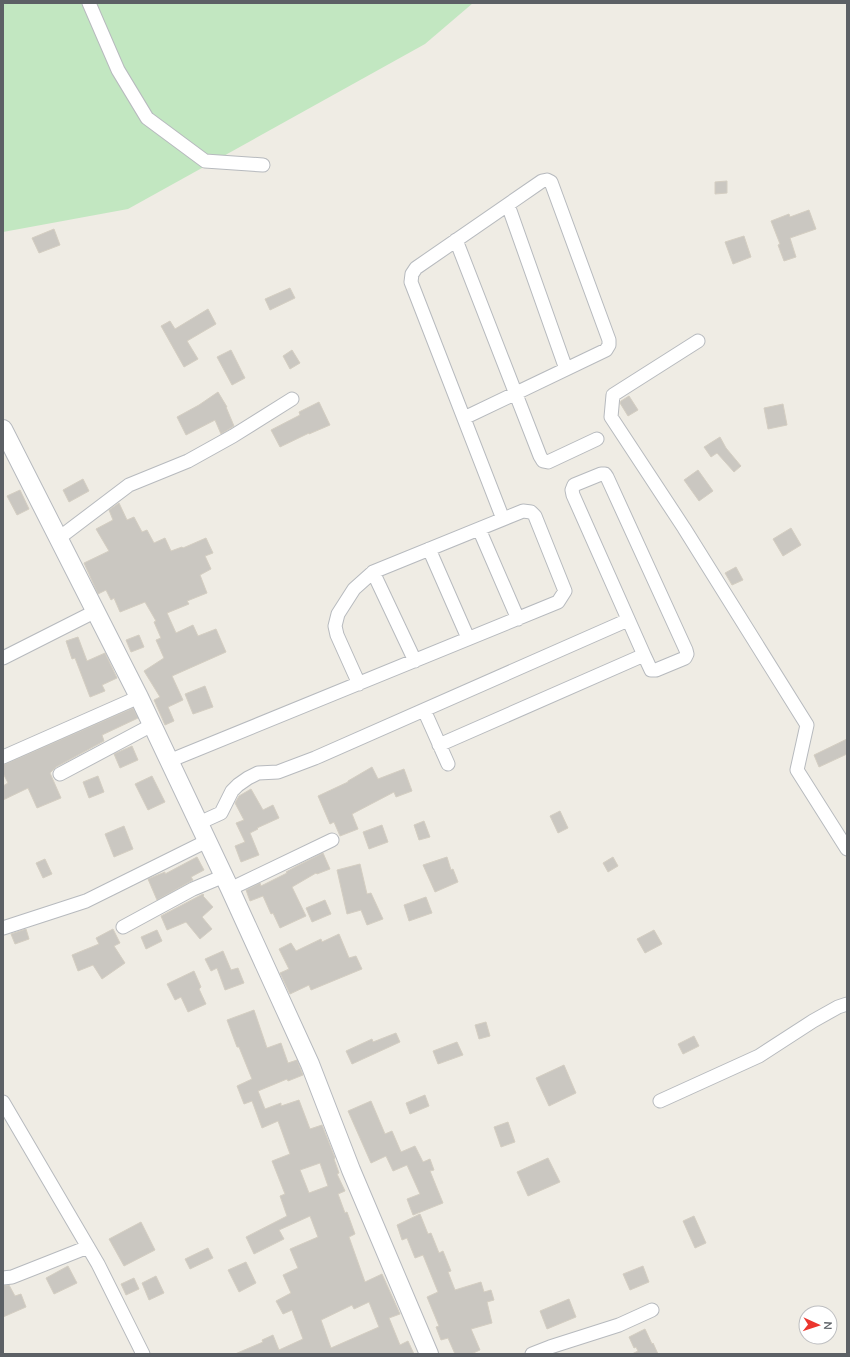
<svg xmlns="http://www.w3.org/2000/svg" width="850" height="1357" font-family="Mulish,sans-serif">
	<rect width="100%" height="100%" fill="#efece4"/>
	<path fill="#c2e7c1" d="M3,3H473L425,44L128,209L3,232Z"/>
	<path fill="#cac7c1" stroke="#d4cec2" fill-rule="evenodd" d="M727,181V193L715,194V182Z
		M809,210L816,229L790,238L796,257L784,261L778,245L780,244L771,221L789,214L790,217Z
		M54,229L60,245L39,253L32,238Z
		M744,236L751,257L733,264L725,242Z
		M290,288L295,298L270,310L265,299Z
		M208,309L216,324L187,341L198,359L184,367L161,326L170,321L175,329Z
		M231,350L245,378L232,385L217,357Z
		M292,350L300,363L290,369L283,356Z
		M218,392L227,407H226L234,426L221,434L215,420L186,435L177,417L199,405Z
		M629,396L638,410L628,416L620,403L621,401Z
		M319,402L330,425L309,434V433L280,447L271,430L300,415L299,412Z
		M783,404L787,425L768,429L764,408Z
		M720,437L726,448L741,466L734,472L717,453L711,457L704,447Z
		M698,470L713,491L699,501L684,480Z
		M83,479L89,491L69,502L63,490Z
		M20,490L29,509L17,515L7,496Z
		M119,503L127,520L134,517L142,532L147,530L154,543L165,538L171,551L182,547L183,548L206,538L213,553L205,556L211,569L200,575L207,593L187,601L189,604L167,613L176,633L193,625L198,636L216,629L226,652L172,676L183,700L168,707L174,721L165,725L154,700L160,697L144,671L164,658L156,640L161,638L154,622L156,621L145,602L120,612L114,598L111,600L106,590L98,594L84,563L109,551L96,529L113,520L109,510Z
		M791,528L801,545L783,556L773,539Z
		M736,567L743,580L732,585L725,573Z
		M139,635L144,647L131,652L126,640Z
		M78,637L87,661L105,653L117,678L102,685L105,691L90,697L75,658L72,659L66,641Z
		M205,686L213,707L193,714L185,694Z
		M133,708L138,718L102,735L104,741L56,767L50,773L61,798L37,808L28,788L3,800V786L8,783L3,773V765Z
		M847,739V754L819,767L814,755Z
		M132,746L138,760L120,768L114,754Z
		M372,767L378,779L404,769L412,791L396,797L394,792L352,814L358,829L340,836L334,822L330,824L318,796L348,782V781Z
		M98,776L104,792L89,798L83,782Z
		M152,776L165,802L148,810L135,784Z
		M251,789L263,810L273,805L279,818L257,828L258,829L250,833L259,855L241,862L235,846L245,842L236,823L244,820L235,803L239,796Z
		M560,811L568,828L558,833L550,816Z
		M424,821L430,837L419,840L414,825Z
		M382,825L388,842L369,849L363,832Z
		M124,826L133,849L114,857L105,834Z
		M323,853L330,869L317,874L316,873L292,887L306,916L280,928L273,913L271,914L263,896L250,901L246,890L260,883L261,886L287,873L286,872L297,866Z
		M197,857L204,870L191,877L193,880L157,900L148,879L165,872V874Z
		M447,857L451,870L453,869L458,882L435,892L423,865Z
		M613,857L618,866L608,872L603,863Z
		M45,859L52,874L43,878L36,863Z
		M360,864L367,894L371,893L383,919L367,925L361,910L347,914L337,870Z
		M203,894L204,895L203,896L213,907L202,917L212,929L200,939L186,922L167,930L161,916Z
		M426,897L432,913L409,921L404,905Z
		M325,900L331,914L312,922L306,908Z
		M26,929L29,939L15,944L11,934Z
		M113,929L120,943L114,946L125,963L102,979L93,965L78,971L72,955L99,944L96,938Z
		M157,930L162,941L146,949L141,937Z
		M654,930L662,944L645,953L637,939Z
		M339,934L349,958L356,956L362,969L311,990L309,985L290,994L280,973L289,969L279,949L291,943L296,951L321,939L322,942Z
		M223,951L231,970L238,968L244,983L225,990L217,968L211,971L205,959Z
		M194,971L201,987L199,989L206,1004L188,1012L181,997L175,1000L167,984Z
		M254,1010L267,1048L281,1043L288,1063L297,1060L303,1075L288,1081L287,1079L258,1091L265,1109L281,1103V1106L299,1100L310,1129L322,1125L335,1158L334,1159L339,1173L337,1174L345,1191L338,1194L345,1213L347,1212L355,1234L349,1237L365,1282L382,1274L400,1314L389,1318L400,1345L408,1341L414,1354H235L263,1342L262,1340L273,1335L279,1350L303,1339L292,1310L283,1314L276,1301L291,1293L283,1275L298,1268L290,1249L318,1237L310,1216L279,1230L284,1239L254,1254L246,1237L287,1216L280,1196L285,1194L272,1161L290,1154L278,1121L262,1128L252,1101L244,1104L237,1086L252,1079L239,1047H237L227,1020ZM320,1163L328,1186L309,1193L300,1170ZM369,1302L379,1327L331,1348L321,1320L352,1305L354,1309Z
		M486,1022L490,1036L479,1039L475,1025Z
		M396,1033L400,1042L352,1064L346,1051L372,1039L373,1042Z
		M694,1036L699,1046L683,1054L678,1044Z
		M457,1042L463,1055L438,1064L433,1051Z
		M564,1065L576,1093L549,1106L536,1078Z
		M425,1095L429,1106L410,1114L406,1103Z
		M371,1101L385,1134L392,1131L401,1152L415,1146L423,1162L430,1159L434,1170L430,1171L443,1203L413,1215L407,1199L420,1194L407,1165L393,1171L386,1156L371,1163L348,1111Z
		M508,1122L515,1142L501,1147L494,1127Z
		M548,1158L560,1182L528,1196L517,1172Z
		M420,1214L428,1234L431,1233L439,1253L443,1251L451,1271L448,1272L455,1290L481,1282L484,1292L491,1290L494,1300L487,1302L492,1323L471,1329L480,1350L471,1354H455L448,1338L441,1340L436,1327L439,1326L427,1297L438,1292L423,1255L415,1258L407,1238L402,1240L397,1225Z
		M694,1216L706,1243L695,1248L683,1221Z
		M141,1222L155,1250L124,1266L109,1239Z
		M208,1248L213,1258L190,1269L185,1259Z
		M246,1262L256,1283L239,1292L228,1270Z
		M68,1266L77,1283L54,1294L46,1278Z
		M643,1266L649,1282L630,1290L623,1274Z
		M156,1276L164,1293L149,1300L142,1283Z
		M134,1278L139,1289L126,1295L121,1284Z
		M9,1285L15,1296L21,1294L26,1307L3,1317V1286Z
		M569,1299L576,1317L547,1329L540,1311Z
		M645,1329L652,1344L653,1343L658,1354H632L638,1351L636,1347L634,1348L629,1337Z"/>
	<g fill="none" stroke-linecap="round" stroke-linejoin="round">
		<g stroke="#b7babe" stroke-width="15">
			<path id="street" d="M89,3L118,70L147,118L205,161L263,165
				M508,205L566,369
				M456,240L540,456L543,461L548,462L597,439
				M698,341L613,395L611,417L684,528L807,725L797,770L847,849
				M464,418L606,350L609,345V340L551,182L547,180L542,181L416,268L412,274L411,282L503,519
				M479,529L518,619
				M59,538L129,485L188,461L233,436L292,399
				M429,549L468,638
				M373,572L415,661
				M3,658L96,611
				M424,710L448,764
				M439,745L644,655L573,495L572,490L574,485L601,474H605L607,477L686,650L687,654L685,658L656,670H651L644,655
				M3,757L139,697
				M169,761L186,754C310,704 434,653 558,602L565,591L535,516L531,512L523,511L373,572L354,589L338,614L335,626L337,635L359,684
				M60,774L152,725
				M199,823L221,813L232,791L238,785L248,778L258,773L278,772L315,758L628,620
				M230,889L332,840
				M123,927L193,889L224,876
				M3,928L86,901L207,841
				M660,1101L759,1056L813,1021L838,1007L847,1004
				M3,1102L98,1264L143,1354
				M3,1278L12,1277L88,1247
				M532,1354L550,1347L619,1325L652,1310"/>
		</g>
		<g stroke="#b6b9be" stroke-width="20">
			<path id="secondary" d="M3,429L139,697L230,889L310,1064L351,1170L429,1354"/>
		</g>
		<use href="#street" stroke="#fff" stroke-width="13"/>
		<use href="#secondary" stroke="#fff" stroke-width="18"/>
	</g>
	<rect width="850" height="1357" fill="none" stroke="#5c6065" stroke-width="8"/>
	<g transform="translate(818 1325) rotate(93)"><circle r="19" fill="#ffffff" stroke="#bebfc1"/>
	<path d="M0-3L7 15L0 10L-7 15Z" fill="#eb362e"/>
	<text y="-6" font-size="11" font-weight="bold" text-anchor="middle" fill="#5c6065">N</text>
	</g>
</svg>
